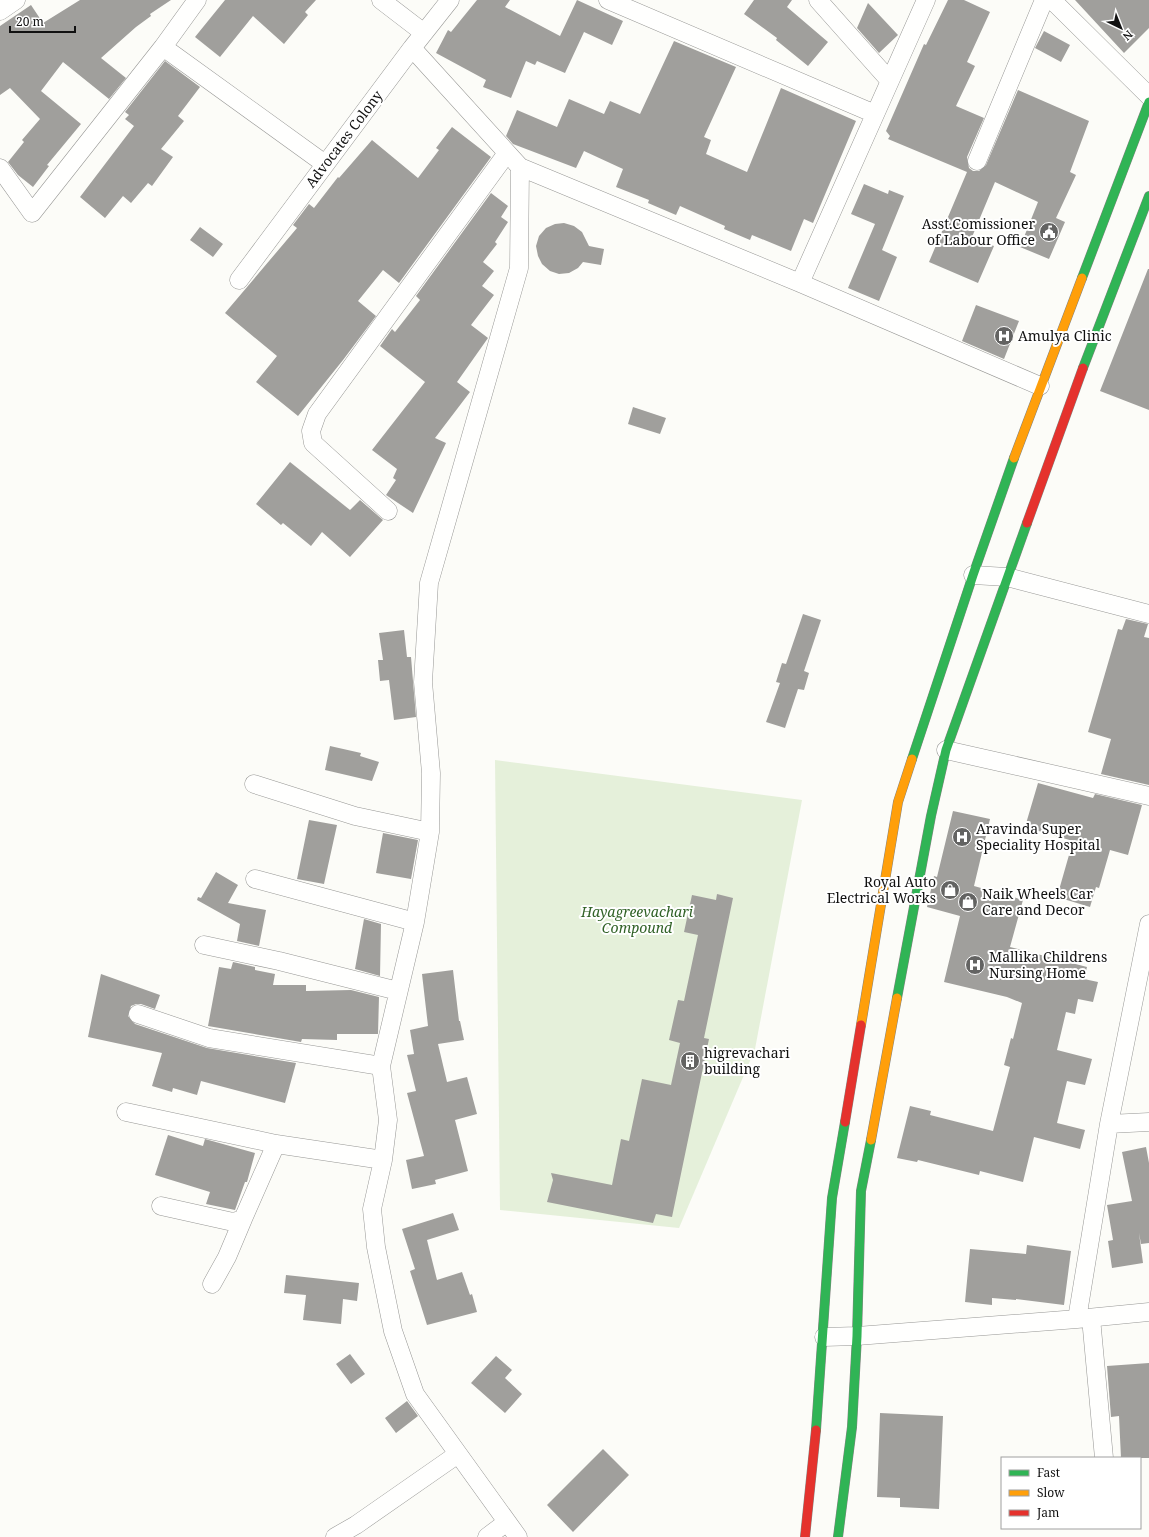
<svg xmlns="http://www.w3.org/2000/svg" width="1149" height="1537" font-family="'Noto Serif',serif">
	<rect width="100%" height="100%" fill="#fcfcf8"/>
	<path fill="#e5f0da" d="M495,760L802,800L755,1049L679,1228L500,1210Z"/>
	<path fill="#a09f9c" d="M80,0H171L150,14L151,16L136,27L101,58L126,78L109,99L63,62L41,91L81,124L47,165L49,166L33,187L18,175L8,162L24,142L22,140L40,119L10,88L0,95V26L31,5L43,23Z
		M225,0H316L305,12L308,15L284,44L253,16L220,57L195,37Z
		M477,0H510L505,7L560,36L577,0L623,21L612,45L584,32L565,73L537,61L535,65L526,61L511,98L483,87L486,80L436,53L448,30L451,32Z
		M754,0H792L787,7L828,42L808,66L776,40L777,38L744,14Z
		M948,0H964L990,12L967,62L975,66L956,106L984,118L967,157L969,168L973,171H979L986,165L1018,90L1089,121L1070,172L1076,175L1056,218L1065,222L1049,259L1020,247L1038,202L995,182L972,237L994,246L978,283L929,262L967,172L888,139L890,136L886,131L924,44L926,45Z
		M1075,0H1149V28L1124,53Z
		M868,3L898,35L879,53L857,28Z
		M1044,31L1070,45L1061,62L1035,48Z
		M674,41L736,67L704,137L711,140L706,154L747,172L781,88L856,121L813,223L804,219L791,251L752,235L750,240L724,229L725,226L680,206L676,215L648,203L649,200L616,187L623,169L584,151L576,168L513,144L506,136L517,110L557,127L569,99L604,114L610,101L640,114Z
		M165,61L200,87L178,116L184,121L161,149L173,157L152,186L148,183L131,203L123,196L105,218L80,197L134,126L125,119L129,115L125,112Z
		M452,127L491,157L399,283L383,270L358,301L376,316L343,360L298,416L256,382L277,356L225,313L297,228L293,225L309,204L314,208L338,177L339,178L372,140L418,178L439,150L436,148Z
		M864,184L888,194L889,190L904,196L882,250L897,257L879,301L848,288L875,224L851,214Z
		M491,193L508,206L501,217L508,222L495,242L497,244L483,262L494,271L482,286L494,295L471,325L488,338L457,382L470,392L435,438L446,443L413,513L386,495L396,480L393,478L397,469L372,450L425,382L380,346L392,329L395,332L420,300L416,296Z
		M564,223L574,226L582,232L589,246L604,249L601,265L583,262L578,268L569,273L559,274L550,271L542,264L538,256L536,246L539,236L546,228L555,224Z
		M200,227L223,244L213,257L190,240Z
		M1148,269H1149V410L1100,391Z
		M976,305L1019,321L1004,359L962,341Z
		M633,407L666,418L660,434L628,424Z
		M290,462L350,510L360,500L383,520L350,557L322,532L311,546L283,523L281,525L256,504Z
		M803,614L821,620L804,671L809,673L804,690L798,689L785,728L766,722L780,683L776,682L782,663L786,664Z
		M1126,619L1148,624L1144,637L1149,638V785L1101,774L1111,739L1088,732L1118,629L1122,630Z
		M404,630L407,657H411L416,717L394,720L389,680L380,681L378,660H383L379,633Z
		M330,746L361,753L360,756L379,762L372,781L325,770Z
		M1038,783L1093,798L1095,794L1142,805L1128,855L1110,850L1099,888L1096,887L1090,907L1057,897L1073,841L1025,827Z
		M953,811L990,819L974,886L1023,900L1010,947L1087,967L1084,979L1098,982L1093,1002L1078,999L1075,1014L1066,1012L1057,1050L1092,1059L1085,1085L1067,1081L1057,1123L1085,1130L1080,1149L1034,1137L1023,1182L980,1171L979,1175L918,1160L917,1162L897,1158L910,1106L931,1111L930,1115L993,1131L1010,1067L1004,1065L1011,1038L1013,1039L1022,1003L1007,997L944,982L960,916L927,907L934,876L937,877Z
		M309,820L337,825L324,884L297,879Z
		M383,833L418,840L411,879L376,873Z
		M216,872L238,885L228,903L266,910L259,946L237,941L240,924L197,900L198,897L201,898Z
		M717,894L733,898L704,1038L709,1039L672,1217L656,1214L653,1223L547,1202L553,1180L551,1173L612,1185L621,1139L629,1141L642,1079L671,1085L680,1043L669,1040L678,1000L684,1001L698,935L684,932L692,895L716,900Z
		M364,919L381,924L380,976L355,969Z
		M233,962L255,967V970L275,974L273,985H306V991L351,990L379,997L378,1034H337V1040L302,1039L301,1042L208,1026L219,967L231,969Z
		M453,970L459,1021H460L464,1040L438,1044L447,1082L467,1077L477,1114L455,1120L468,1171L435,1180L436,1184L412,1189L406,1160L424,1156L407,1093L416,1091L407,1055L414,1054L410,1030L428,1026L422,974Z
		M101,974L160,995L155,1009L141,1004H136L131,1006L128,1016L135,1024L207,1048L296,1063L285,1103L201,1081L197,1095L173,1088L172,1092L152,1086L162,1053L88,1037Z
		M168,1135L203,1146L205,1139L255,1153L247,1182H245L235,1210L206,1204L210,1192L155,1175Z
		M1146,1147L1149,1163V1243L1141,1244L1139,1233L1143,1263L1112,1268L1108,1241L1113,1240L1107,1205L1132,1201L1122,1152Z
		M453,1213L459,1230L427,1240L437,1280L462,1272L470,1295L472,1294L477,1312L427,1325L410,1271L415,1269L402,1229Z
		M1027,1245L1071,1251L1064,1305L1016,1299V1300L992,1298V1305L965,1302L970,1249L1026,1254Z
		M286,1275L359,1283L357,1301L343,1299L341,1324L303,1320L306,1295L284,1293Z
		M350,1354L365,1374L351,1384L336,1364Z
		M496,1356L512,1370L505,1378L522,1394L505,1413L471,1383Z
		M1149,1363V1458H1121L1119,1416L1111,1417L1107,1366Z
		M407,1401L418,1416L396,1433L385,1418Z
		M880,1413L943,1416L939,1509L900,1507V1498L877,1497Z
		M603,1449L629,1475L573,1532L547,1505Z"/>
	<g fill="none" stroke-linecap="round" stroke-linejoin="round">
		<g stroke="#979795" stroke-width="19">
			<path id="street" d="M381,0L424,33
				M608,0L875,114
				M818,0L890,81
				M1052,0L1149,96
				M0,11L16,0
				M163,47L325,164
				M412,48L520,167L800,283L1040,386
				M977,161L1044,0
				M0,168L32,213L163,47L197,0
				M239,280L412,48L450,0
				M800,283L926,0
				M388,511L313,443L311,431L317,414L507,153
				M973,575L1007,577L1149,614
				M946,750L1149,796
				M254,784L355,816L430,832
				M255,879L415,922
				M204,945L279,961L398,991
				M138,1014L209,1038L381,1066
				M126,1112L276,1144L383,1160
				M1109,1124L1149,1122
				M161,1206L233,1222L243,1219L276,1144
				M212,1284L227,1257L243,1219
				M1091,1318L1104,1458
				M1077,1319L1109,1124L1149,924
				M824,1337L857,1336L1077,1319L1149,1312
				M335,1537L356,1525L458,1454
				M487,1537L507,1522
				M518,1537L415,1394L393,1331L376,1247L372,1209L383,1160L388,1120L381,1066L415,922L430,832L431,773L423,682L429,583L519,268L520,167"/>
		</g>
		<g stroke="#848482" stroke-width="10">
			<path id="fast" d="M1082,278L1149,102
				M1083,368L1149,196
				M912,759L973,575L1014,458
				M897,998L931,816L946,750L1027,523
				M816,1430L832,1198L845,1122
				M838,1537L852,1427L857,1336L861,1191L871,1140"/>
		</g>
		<g stroke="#848482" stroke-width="10">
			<path id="slow" d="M1014,458L1082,278
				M861,1025L898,802L912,759
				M871,1140L897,998"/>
		</g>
		<g stroke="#848482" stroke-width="10">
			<path id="jam" d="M1027,523L1083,368
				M845,1122L861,1025
				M805,1537L816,1430"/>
		</g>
		<use href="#street" stroke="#fffffe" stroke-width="18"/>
		<use href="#fast" stroke="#30b455" stroke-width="9"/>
		<use href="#slow" stroke="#ff9f0a" stroke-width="9"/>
		<use href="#jam" stroke="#e5322d" stroke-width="9"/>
	</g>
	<defs>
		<g id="civic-disc" transform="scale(1)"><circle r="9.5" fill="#636362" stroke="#fff"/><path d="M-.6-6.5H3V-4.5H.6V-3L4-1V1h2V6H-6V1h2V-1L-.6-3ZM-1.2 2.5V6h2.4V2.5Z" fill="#fff"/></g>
		<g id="hospital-disc" transform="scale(1)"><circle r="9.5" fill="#636362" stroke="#fff"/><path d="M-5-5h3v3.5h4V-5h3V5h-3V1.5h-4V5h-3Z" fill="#fff"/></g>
		<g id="shop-disc" transform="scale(1)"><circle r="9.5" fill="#636362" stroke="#fff"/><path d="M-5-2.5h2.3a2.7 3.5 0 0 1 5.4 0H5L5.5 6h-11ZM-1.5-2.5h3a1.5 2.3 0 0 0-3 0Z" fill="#fff"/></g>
		<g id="building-disc" transform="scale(1)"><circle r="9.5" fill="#636362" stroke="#fff"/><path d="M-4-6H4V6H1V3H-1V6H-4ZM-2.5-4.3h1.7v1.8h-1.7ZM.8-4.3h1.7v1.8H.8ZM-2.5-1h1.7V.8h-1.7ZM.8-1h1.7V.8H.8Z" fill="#fff"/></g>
	</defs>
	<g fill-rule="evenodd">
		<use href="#civic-disc" x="1049" y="232"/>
		<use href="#hospital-disc" x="1004" y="336"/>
		<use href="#hospital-disc" x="962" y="837"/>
		<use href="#shop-disc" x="950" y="890"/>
		<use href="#shop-disc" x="968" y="902"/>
		<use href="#hospital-disc" x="975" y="965"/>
		<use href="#building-disc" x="690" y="1061"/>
	</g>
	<g text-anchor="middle" stroke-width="4" stroke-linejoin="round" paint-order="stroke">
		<g font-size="14" fill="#111" stroke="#fff">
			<text transform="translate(344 139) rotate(-53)" y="5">Advocates Colony</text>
		</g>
		<g font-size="14" fill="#111" stroke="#fff" text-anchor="start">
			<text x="1035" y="229" text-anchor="end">Asst.Comissioner<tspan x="1035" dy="16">of Labour Office</tspan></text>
			<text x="1018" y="341">Amulya Clinic</text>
			<text x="976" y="834">Aravinda Super<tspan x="976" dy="16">Speciality Hospital</tspan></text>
			<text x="936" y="887" text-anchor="end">Royal Auto<tspan x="936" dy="16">Electrical Works</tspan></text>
			<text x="982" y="899">Naik Wheels Car<tspan x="982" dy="16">Care and Decor</tspan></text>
			<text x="989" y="962">Mallika Childrens<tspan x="989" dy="16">Nursing Home</tspan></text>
			<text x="704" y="1058">higrevachari<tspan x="704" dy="16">building</tspan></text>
		</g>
		<g font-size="14" font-style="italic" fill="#316227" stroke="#fff">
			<text x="637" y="917">Hayagreevachari<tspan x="637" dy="16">Compound</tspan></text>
		</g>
	</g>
	<rect x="1001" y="1457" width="140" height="72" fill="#ffffff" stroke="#a0a0a0"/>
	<rect x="1009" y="1470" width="20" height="6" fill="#30b455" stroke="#a0a0a0"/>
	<text x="1037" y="1477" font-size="12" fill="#111111">Fast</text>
	<rect x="1009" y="1490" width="20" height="6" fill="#ff9f0a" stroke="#a0a0a0"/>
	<text x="1037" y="1497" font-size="12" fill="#111111">Slow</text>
	<rect x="1009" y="1510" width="20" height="6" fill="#e5322d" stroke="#a0a0a0"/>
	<text x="1037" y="1517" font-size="12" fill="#111111">Jam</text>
	<g transform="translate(1121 28) rotate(137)" stroke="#ffffff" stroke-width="3" paint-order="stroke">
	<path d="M0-3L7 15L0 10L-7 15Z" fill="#111111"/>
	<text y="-6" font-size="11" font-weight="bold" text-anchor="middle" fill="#111111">N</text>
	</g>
	<path d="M10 26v6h65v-6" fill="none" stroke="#111111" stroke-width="2"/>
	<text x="16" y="26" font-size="12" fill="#111111" stroke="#ffffff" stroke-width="3" paint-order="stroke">20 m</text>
</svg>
